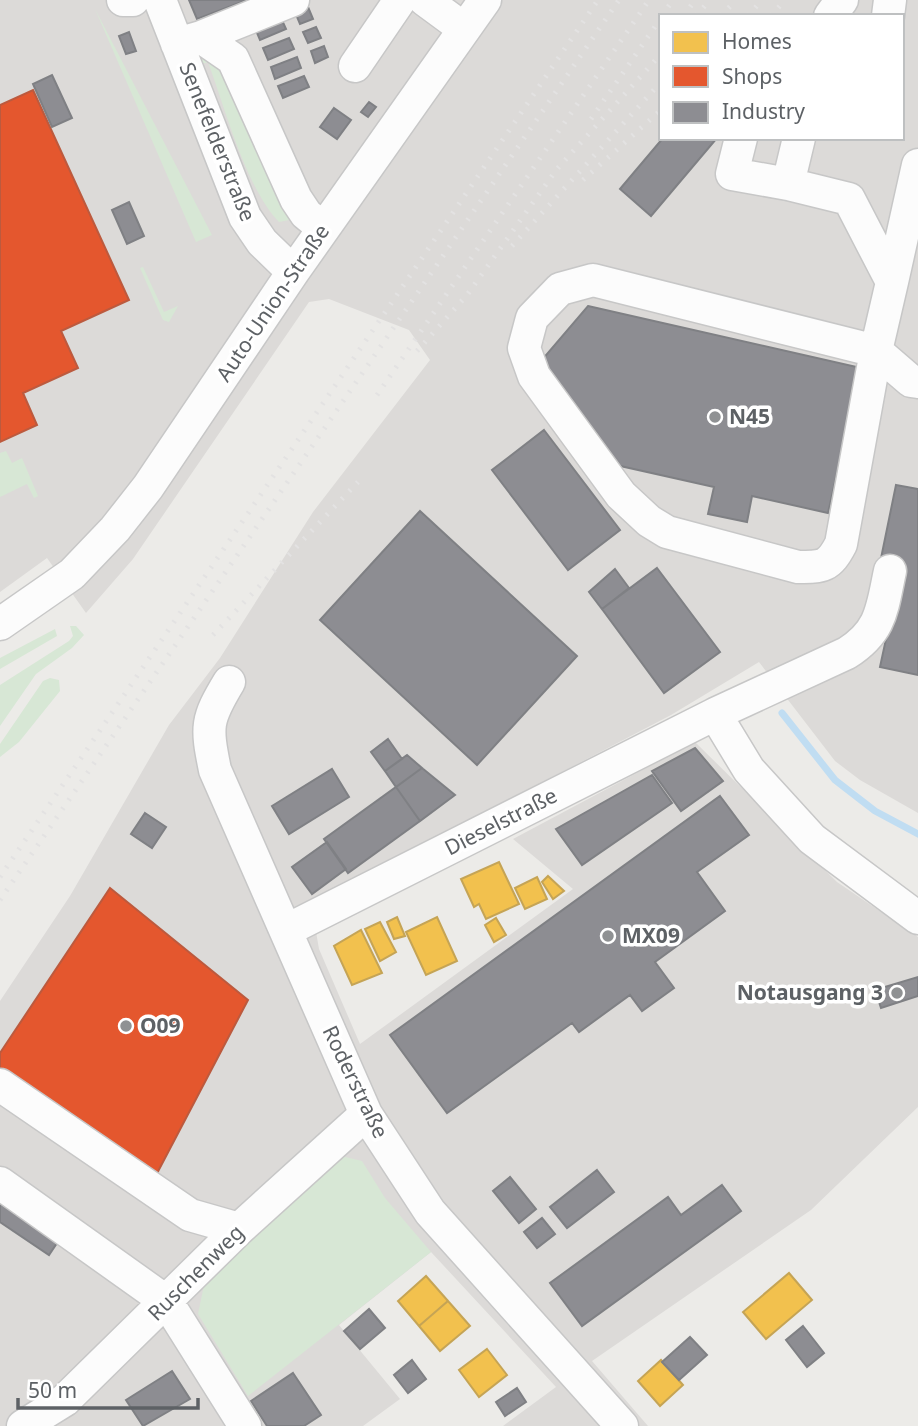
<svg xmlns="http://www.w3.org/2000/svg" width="918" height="1426" font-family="'Noto Sans',sans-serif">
	<rect width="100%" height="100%" fill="#ecebe8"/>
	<path fill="#dcdad8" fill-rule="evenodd" d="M0,0H918V813L860,780L835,761L759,662L671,715L311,903L319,949L360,1044L573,889L513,839L695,742L837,882L918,937V1107L811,1210L592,1361L648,1426H503L556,1387L431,1252L339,1325L400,1399L363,1426H0V1001L70,896L169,725L220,658L313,512L430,360L409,330L329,299L309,302L133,559L86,613L47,558L0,592ZM661,16H902V138H661Z"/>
	<path fill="#d7e7d5" d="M95,9L212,235L196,242Z
		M197,51L218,61L293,212L289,220L279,222C246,188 225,108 208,62L202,64Z
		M143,267L164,312L178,306L169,322L163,320L140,268Z
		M6,451L12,463L22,458L38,496L34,498L27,484L0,497V453Z
		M70,626H76L84,635L72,648L36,674L0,726V685L69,641L73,636Z
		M55,629L57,636L0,669V658Z
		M50,678L59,680L60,691L19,742L0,757V744L43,681Z
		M341,1156L362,1161L385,1198L431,1252L248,1396L198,1314L204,1285Z"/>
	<path fill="#f2c14e" stroke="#c5a455" stroke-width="2" d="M499,862L519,904L486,919L479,904L474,907L461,879Z
		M548,876L564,891L553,899L542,882Z
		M537,877L547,899L525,909L515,888Z
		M397,917L405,936L394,939L387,922Z
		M437,917L457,961L426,975L406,932Z
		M496,918L506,935L494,942L485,925Z
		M380,922L396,952L380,961L365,929Z
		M361,930L382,973L352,985L334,946Z
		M789,1273L812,1300L766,1339L743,1312Z
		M426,1276L448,1301L419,1326L398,1301Z
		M448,1301L470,1326L440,1351L419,1326Z
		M487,1349L507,1375L479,1397L459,1370Z
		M661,1360L683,1385L660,1406L638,1381Z"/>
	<path fill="#e4572e" stroke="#bc5a3e" stroke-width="2" d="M33,90L129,300L61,331L78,368L23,393L37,425L0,442V105Z
		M110,888L248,1000L153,1181L0,1070V1053Z"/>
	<path fill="#8d8d92" stroke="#7f8084" stroke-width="2" d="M189,0H247L197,19Z
		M308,7L313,19L300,24L295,12Z
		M281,18L286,29L260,40L255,28Z
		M316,27L321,38L308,43L303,32Z
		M129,32L136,51L126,54L119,36Z
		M289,38L294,49L268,60L263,48Z
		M324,46L328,57L315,63L311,51Z
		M297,57L301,68L275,79L271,67Z
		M52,75L72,118L52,127L33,84Z
		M304,76L309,87L283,98L278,86Z
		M369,102L376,107L368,117L361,112Z
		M334,108L351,120L337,139L320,127Z
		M663,138H717L651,216L620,189Z
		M129,202L144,236L127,244L112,210Z
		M588,306L861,368L828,513L752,496L747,522L708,514L714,487L616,465L541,361Z
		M544,430L620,530L568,570L492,470Z
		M896,485L918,489V675L880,667L891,616L870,612Z
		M420,511L577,656L477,765L320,620Z
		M657,568L720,652L664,693L602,609Z
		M615,569L629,588L602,609L589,592Z
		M388,739L402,759L385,771L371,752Z
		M695,748L723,781L681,811L652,771Z
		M407,755L422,768L396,787L385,771Z
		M422,768L455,795L420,821L396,787Z
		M332,769L349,797L289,834L272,806Z
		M652,775L672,803L582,865L556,829Z
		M396,787L420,821L348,873L324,839Z
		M720,796L749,835L697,872L725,911L655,962L674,988L642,1011L630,995L579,1032L572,1023L447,1113L390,1035Z
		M145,813L166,827L152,848L131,834Z
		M327,842L346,869L312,894L292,867Z
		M918,977V996L881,1008L875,990Z
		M597,1170L614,1192L567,1228L550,1207Z
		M510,1177L536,1209L519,1223L493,1191Z
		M722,1185L741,1211L582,1326L550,1283L668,1197L681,1215Z
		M0,1192L63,1234L49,1255L0,1222Z
		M542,1218L555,1234L537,1248L524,1232Z
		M369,1309L385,1328L360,1349L344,1331Z
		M803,1326L824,1353L807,1367L786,1340Z
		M690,1337L707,1355L679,1380L662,1362Z
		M412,1360L426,1379L408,1393L394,1375Z
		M172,1371L190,1399L143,1426L126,1400Z
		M293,1373L321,1415L304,1426H267L251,1401Z
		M517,1388L526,1402L505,1416L496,1402Z"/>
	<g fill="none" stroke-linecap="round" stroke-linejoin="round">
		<path stroke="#c0ddf2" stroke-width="7" d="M782,713L835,780L875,811L918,834"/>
		<g stroke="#c7c7c7" stroke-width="35">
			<path id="minor" d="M123,0H133
				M160,0L245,217L262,242L293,272
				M425,0L463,28
				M830,16L842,0
				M888,16L890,0
				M201,37L293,0
				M177,44L201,37L233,59L296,199L306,214L323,228
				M355,66L400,0
				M741,138L732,174L788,184
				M799,138L788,184L849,199L892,282L876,351L841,544C829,567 823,567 798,567L667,532L649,521L621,495L534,376L524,348L532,318L560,289L593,280L876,351L911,381L918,382
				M892,282L918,165
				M0,624L72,574L115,529L148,487L293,272L485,0
				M229,682C206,720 206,726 215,770L366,1114L430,1212L622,1426
				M715,714L749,770L812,839L918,918
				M287,930L715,714L847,653C882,631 882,608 890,571
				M0,1085L190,1215L239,1229
				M0,1183L167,1302L245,1426
				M23,1426L65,1400L239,1229L366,1114"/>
		</g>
		<use href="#minor" stroke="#fcfcfc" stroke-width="32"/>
		<path stroke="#e3e2e2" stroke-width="5" stroke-dasharray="2 9" stroke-linecap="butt" d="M662,16L673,0
			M684,16L695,0
			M696,16L710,0
			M721,16L736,0
			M748,16L762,0
			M771,16L785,0
			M591,119L661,18
			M583,180L661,110
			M512,246L661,82
			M417,351L467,295L557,169L661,54
			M377,395L649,0
			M213,635L358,482
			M0,877L598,0
			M0,900L619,0"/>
	</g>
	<g fill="#8f9193" stroke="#fff" stroke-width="2.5">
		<circle cx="715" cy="417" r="7"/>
		<circle cx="608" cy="936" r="7"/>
		<circle cx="897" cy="993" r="7"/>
		<circle cx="126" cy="1026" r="7"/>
	</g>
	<g text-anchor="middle" stroke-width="7" stroke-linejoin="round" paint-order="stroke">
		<g font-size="21" fill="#5d6165" stroke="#fff">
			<text transform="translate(217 142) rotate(68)" y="7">Senefelderstraße</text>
			<text transform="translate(273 303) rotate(-56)" y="7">Auto-Union-Straße</text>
			<text transform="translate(501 822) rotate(-27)" y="7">Dieselstraße</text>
			<text transform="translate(355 1082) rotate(64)" y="7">Roderstraße</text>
			<text transform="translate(196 1273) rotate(-45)" y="7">Ruschenweg</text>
		</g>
		<g font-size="21" font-weight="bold" fill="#5d6165" stroke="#fff" text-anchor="start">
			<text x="729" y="424">N45</text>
			<text x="622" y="943">MX09</text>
			<text x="883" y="1000" text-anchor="end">Notausgang 3</text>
			<text x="140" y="1033">O09</text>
		</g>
	</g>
	<rect x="659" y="14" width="245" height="126" fill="#ffffff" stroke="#bec0c1" stroke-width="2"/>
	<rect x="673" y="32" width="35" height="21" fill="#f2c14e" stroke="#bec0c1" stroke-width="2"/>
	<text x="722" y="49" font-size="21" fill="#5d6165">Homes</text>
	<rect x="673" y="66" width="35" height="21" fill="#e4572e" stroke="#bec0c1" stroke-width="2"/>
	<text x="722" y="84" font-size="21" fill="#5d6165">Shops</text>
	<rect x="673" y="102" width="35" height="21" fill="#8d8d92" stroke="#bec0c1" stroke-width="2"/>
	<text x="722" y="119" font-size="21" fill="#5d6165">Industry</text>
	<path d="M18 1398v10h180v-10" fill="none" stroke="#5d6165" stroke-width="3.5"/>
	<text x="28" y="1398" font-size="21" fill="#5d6165" stroke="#ffffff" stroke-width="5" paint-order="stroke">50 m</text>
</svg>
